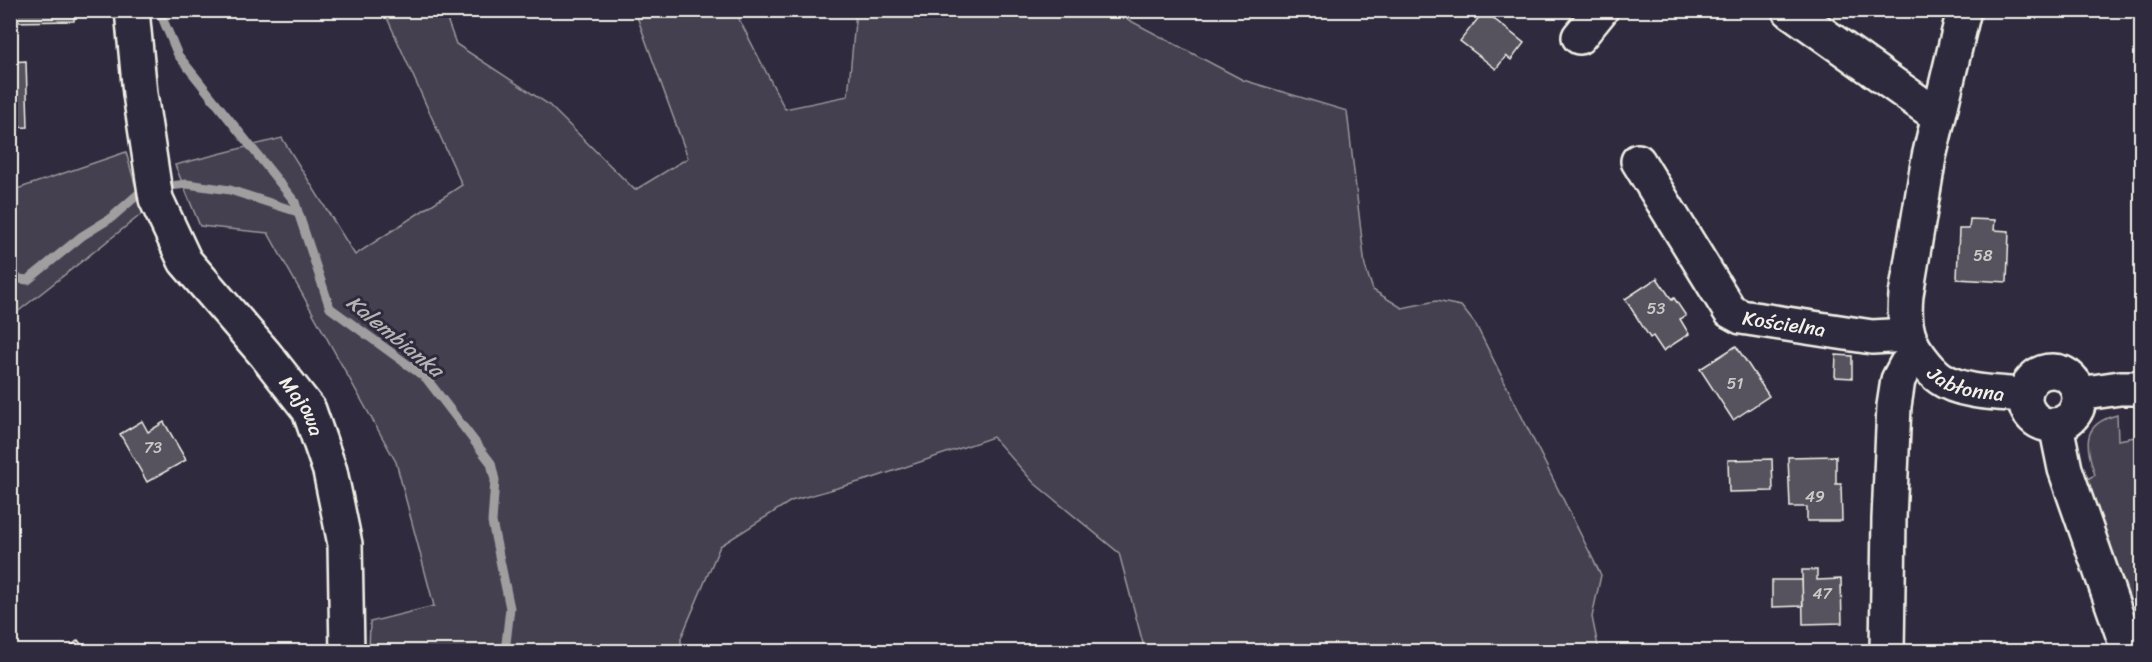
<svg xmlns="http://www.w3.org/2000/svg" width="2152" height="662" font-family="Sriracha,sans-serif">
	<rect width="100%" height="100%" fill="#2f2a3d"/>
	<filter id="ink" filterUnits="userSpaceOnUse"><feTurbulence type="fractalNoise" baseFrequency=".0167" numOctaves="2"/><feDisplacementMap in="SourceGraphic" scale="12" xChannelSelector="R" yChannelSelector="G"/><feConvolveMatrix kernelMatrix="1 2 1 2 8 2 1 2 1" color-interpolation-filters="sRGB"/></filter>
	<g filter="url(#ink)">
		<path fill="#454050" stroke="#9c989c" stroke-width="1.5" d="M384,11H444L456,44L548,104L635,190L688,158L635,11H735L785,109L848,96L856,11L1122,10L1125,18L1243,80L1347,111L1365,266L1373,290L1402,308L1436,301L1461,306L1476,325L1601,575L1592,617L1599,651H1145L1119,553L1034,483L993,437L873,478L791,501L720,546L681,638V651H369L370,622L434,606L396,462L268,233L200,226L175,165L282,138L355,255L462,185Z
			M126,152L143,213L11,317V191Z
			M2117,415L2118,440L2141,436V634L2087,479L2095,475C2086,446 2080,424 2117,415Z"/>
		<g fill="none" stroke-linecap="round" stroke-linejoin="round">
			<path stroke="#a19ea0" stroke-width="9" d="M159,10L178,55L295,202L298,212
				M161,187L187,184L230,190L298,212L330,308L426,378L491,463L495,480L492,522L510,608L505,652
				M10,278L28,280L82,236L111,218L143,190L147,189"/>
		</g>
		<path fill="#56525f" stroke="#f4f1e8" stroke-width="1.5" d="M10,10H74V21L10,22Z
			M1484,11L1524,43L1511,60L1506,56L1496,69L1460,41Z
			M26,61L28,127L10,128V62Z
			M1970,219L1995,220L1994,230L2009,231L2007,282L1957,279L1959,229H1969Z
			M1657,278L1672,300L1674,298L1686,316L1680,319L1689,334L1663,351L1653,336L1650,338L1625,299Z
			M1736,346L1769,396L1733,420L1700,369Z
			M1836,355L1852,356V378L1835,377Z
			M142,421L148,432L164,422L186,460L147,482L120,434Z
			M1836,456V484H1841L1842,521H1807V507H1790L1788,457Z
			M1772,459L1773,491L1729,492L1728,460Z
			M1802,570H1817V580L1841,579L1842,623L1803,624Z
			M1772,580H1802L1803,606L1772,607Z
			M78,640L87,652H64Z"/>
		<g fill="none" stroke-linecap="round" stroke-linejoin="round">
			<g stroke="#f4f1e8" stroke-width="38">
				<g id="minor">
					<path id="s1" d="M132,10L140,94L156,199L185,261L265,354L309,410L330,471L345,544L347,652"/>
					<path d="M1789,10L1938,116"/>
					<path d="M1579,37L1601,10"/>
					<path id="s2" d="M1638,161L1730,311L1741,317L1872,337L1908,335"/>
					<path id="s3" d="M1918,354C1925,363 1931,372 1940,378C1960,393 2000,393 2024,395"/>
					<circle cx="2052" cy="398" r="27"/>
					<path d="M2079,394L2120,388H2142"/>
					<path d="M2056,425L2065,469L2129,652"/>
					<path d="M1887,652L1889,519L1894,406L1898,380L1906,365L1918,354C1905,336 1904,316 1906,295L1929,157L1964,10"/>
				</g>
			</g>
			<path stroke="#f4f1e8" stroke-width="4" stroke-dasharray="6 4.5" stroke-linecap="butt" d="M2029,363C2044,357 2058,354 2074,361"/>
			<use href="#minor" stroke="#2f2a3d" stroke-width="33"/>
		</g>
	</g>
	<g text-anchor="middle" stroke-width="6" stroke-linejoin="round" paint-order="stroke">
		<g font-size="16" fill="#ccc9c6">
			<text x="1983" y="261">58</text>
			<text x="1656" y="314">53</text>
			<text x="1735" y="389">51</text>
			<text x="153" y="453">73</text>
			<text x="1815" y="502">49</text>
			<text x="1822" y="599">47</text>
		</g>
		<g font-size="20" fill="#f4f1e8" stroke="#2f2a3d">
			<text dy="7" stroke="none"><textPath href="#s2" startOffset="232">Kościelna</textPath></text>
			<text dy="7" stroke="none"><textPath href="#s3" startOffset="60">Jabłonna</textPath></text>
			<text dy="7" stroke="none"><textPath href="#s1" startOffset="446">Majowa</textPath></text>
		</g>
		<g font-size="21" font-style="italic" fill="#b6b2b2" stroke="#2f2a3d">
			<text transform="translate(395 336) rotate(39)" y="7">Kalembianka</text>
		</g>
	</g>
	<rect width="2152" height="662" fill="none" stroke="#2f2a3d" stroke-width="36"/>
	<rect x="18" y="18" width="2116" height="626" fill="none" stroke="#f4f1e8" stroke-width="2" filter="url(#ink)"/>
</svg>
